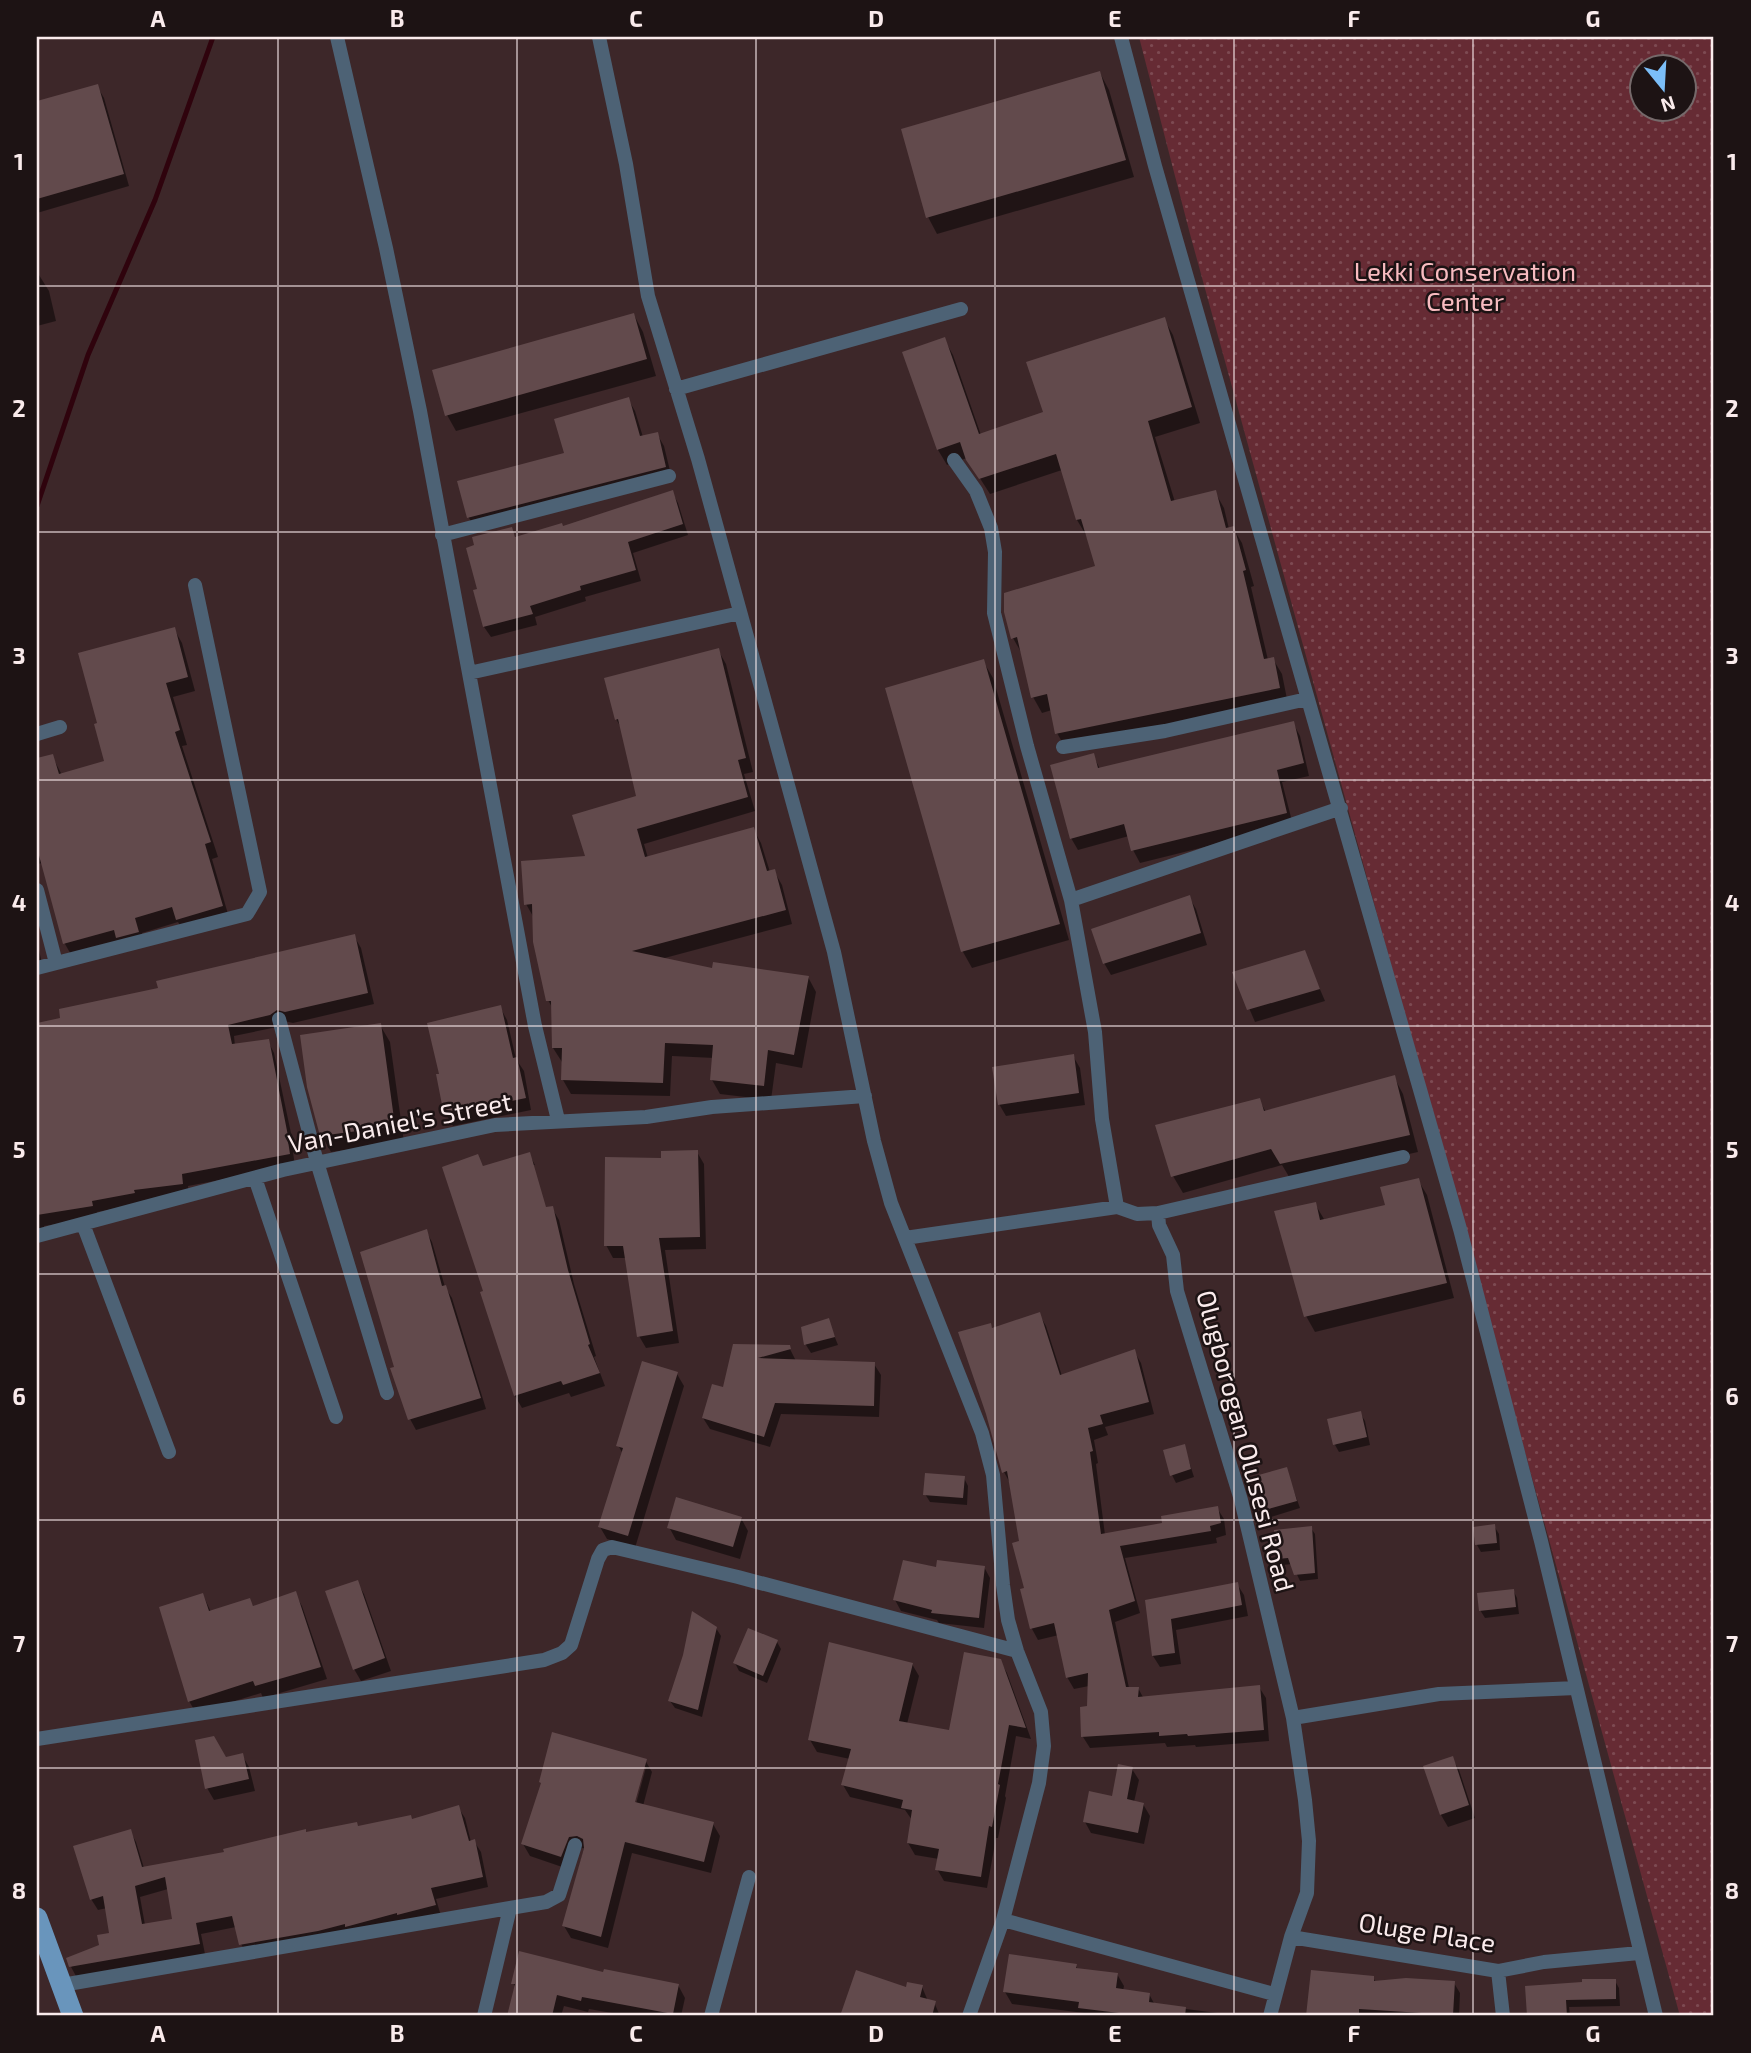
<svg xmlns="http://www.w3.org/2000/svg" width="1751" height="2053" font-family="'Exo 2',sans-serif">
	<defs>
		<pattern id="park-dots" width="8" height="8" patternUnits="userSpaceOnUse" patternTransform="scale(1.75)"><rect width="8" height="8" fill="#662b34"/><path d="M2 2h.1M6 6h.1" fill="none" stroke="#7d4a52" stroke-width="1.8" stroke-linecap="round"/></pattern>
	</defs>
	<rect width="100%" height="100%" fill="#3d2729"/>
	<path fill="url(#park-dots)" fill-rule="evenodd" d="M1139,37H1714V2016H1680L1190,234ZM1642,66H1684V108H1642Z"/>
	<path fill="#0007" fill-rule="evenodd" d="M1100,73L1109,90L1134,177L937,234L928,217Z
		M97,86L104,98L129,186L37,213V102Z
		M37,275H39L49,291L56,321L37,326Z
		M634,315L643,332L656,376L456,431L447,415Z
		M1164,319L1173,335L1200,423L1155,437L1175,502L1215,492L1224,508L1229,529L1233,528L1242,543L1254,586L1251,587L1268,660L1273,659L1282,674L1288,704L1066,749L1057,733L1052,710L1042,713L1033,697L1022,654L1013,638L1097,567L1086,535L1077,520L1062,470L990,494L967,458L947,465L938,450L904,353L944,339L953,355L981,435L1045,413Z
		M628,399L635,411L643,437L657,434L664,446L672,479L476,530L469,518L460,482L566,454Z
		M672,492L678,503L688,535L633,553L641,581L585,597L586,601L535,617L537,625L491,637L484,627L479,590L511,529L516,538L563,528Z
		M174,629L182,643L195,691L173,697L187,745L182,746L218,857L212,859L230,921L185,934L178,922L142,933L146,946L73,958L65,944L43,863L37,864V760L52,756L62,775L106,762Z
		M718,650L726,664L753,772L744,774L755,811L644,844L648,858L753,829L761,843L770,872L774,871L782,885L792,924L661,959L714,970L808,977L816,992L802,1068L776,1063L771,1100L720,1094L712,1080L714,1058L672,1056L670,1096L571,1094L563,1080L564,1062H562L553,1048V1009L548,1000L534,918L526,904L587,858L639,797L622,729L616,719Z
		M983,661L993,678L1069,940L972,968L963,952L887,689Z
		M1293,723L1300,736L1309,776L1282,782L1293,825L1140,863L1133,850L1129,836L1078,850L1071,838L1093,755L1100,769Z
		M1189,897L1196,909L1207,945L1111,975L1104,963Z
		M354,936L361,948L374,1004L293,1023L284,1021L277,1027L234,1036L235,1046L268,1041L274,1053L295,1152H293L295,1166L188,1186L189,1195L97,1212L98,1218L44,1226L46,1233L37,1235V1026Z
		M37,941L43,968L37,970Z
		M1304,952L1325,1001L1255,1022L1234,973Z
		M500,1007L507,1020L516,1059L524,1071L531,1110L453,1126L446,1114L441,1075Z
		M380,1025L390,1042L404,1142L331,1152L322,1136Z
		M1073,1056L1080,1068L1085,1105L1006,1116L999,1104Z
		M1394,1077L1403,1094L1418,1152L1291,1180L1282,1165L1183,1193L1173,1176L1259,1100L1266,1112Z
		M697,1152L704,1164L706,1249L665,1250L679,1343L646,1348L639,1336L626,1258H613L606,1245L663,1160Z
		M529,1154L535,1165H532L547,1216L550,1215L536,1166L548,1208H552L559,1220L574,1284L596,1356L594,1357L605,1386L571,1397L569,1393L522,1408L515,1396L485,1293L478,1156L484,1168Z
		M1418,1180L1427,1195L1454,1298L1315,1332L1306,1316L1315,1204L1324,1219L1387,1207Z
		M426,1231L432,1242L445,1287L452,1298L486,1409L416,1430L410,1419L396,1368Z
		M1039,1314L1046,1326L1062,1376L1134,1351L1141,1363L1154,1414L1105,1427L1108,1435L1094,1440L1098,1463L1096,1464L1105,1535L1164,1525L1217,1508L1224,1519L1226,1535L1216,1538L1217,1543L1125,1558L1140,1613L1115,1622L1129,1688H1138L1144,1699L1259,1687L1266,1698L1269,1741L1196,1747L1195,1745L1167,1747L1165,1743L1090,1748L1083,1737L1088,1708L1089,1686L1074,1689L1067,1677L1059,1635L1038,1640L1032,1629L1022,1590L1026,1589L1021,1542L1011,1485L1004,1472L990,1325L993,1329Z
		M828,1320L838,1345L811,1353L806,1345L803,1328Z
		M734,1346L789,1347L796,1361L874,1364L881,1375L879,1417L781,1414L770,1447L710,1429L703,1418L724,1389Z
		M677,1374L684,1386L635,1548L607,1539L600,1527L623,1454L618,1445Z
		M1360,1413L1365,1421L1370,1445L1339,1452L1335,1445Z
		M1184,1446L1194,1477L1176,1483L1172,1475Z
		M1286,1469L1300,1508L1271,1517L1267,1509Z
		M964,1478L968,1486L967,1505L930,1502L925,1494Z
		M741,1518L748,1531L740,1559L676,1540L669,1527Z
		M1494,1526L1499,1534L1500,1550L1481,1552L1477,1545Z
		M1311,1528L1315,1534L1318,1579L1300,1581L1292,1564L1283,1565L1279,1558Z
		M984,1567L990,1578L984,1628L939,1623L937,1620L901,1611L895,1600L938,1570Z
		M357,1582L364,1594L391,1671L361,1681L354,1669Z
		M1237,1584L1244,1595L1248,1616L1176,1630L1181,1664L1160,1667L1153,1656L1147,1602Z
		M1513,1590L1517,1598L1519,1614L1485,1618L1480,1610Z
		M295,1594L302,1606L327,1679L263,1698L261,1693L196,1713L189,1701L203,1595L211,1612L249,1600L254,1607Z
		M716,1628L721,1636L702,1717L675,1708L670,1701L684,1655Z
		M777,1642L781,1649L767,1683L739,1671L735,1663Z
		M1000,1661L1007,1673L1031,1739L1016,1736L1005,1796L1006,1798L998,1838H996L987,1888L944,1881L937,1869L939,1859L915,1855L908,1843L912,1820L905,1810L850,1797L843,1785L850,1759L817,1752L810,1740L912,1664L919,1676L907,1724L950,1732Z
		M242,1755L249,1767L255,1791L214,1800L207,1788L225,1759Z
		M1452,1758L1459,1770L1475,1818L1448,1827L1441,1815L1425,1767Z
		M645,1760L652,1772L643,1806L713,1824L720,1836L711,1873L632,1853L608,1948L571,1938L564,1926L584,1848L576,1849L568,1869L530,1856L523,1844ZM642,1767H646L634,1811L631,1810Z
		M1132,1769L1139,1780L1134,1802L1143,1804L1150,1816L1144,1844L1091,1833L1085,1822L1113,1798Z
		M458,1807L465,1818L471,1842L474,1841L481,1852L488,1887L436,1899L441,1916L247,1955L241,1944L236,1927L201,1934L205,1954L77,1978L71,1967L101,1946L111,1934L107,1908L98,1910L91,1899L130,1831L136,1842L144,1868L226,1853L306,1834L412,1820ZM168,1889L174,1920L145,1925L140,1897Z
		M1076,1966L1078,1970L1117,1974L1124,1986L1123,1991L1149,1994L1155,2005L1225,2014L1226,2016H1085L1084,2013L1012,2004L1005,1992Z
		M604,1974L678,1985L685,1998L681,2016H629L589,2009L588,2012L564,2006L561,2016H509L516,1988L513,1983Z
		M1373,1977L1376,1983H1454L1460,1993L1459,2016H1301H1308Z
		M1615,1981L1619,1988L1620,2006L1569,2007L1570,2016H1529L1527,1988Z
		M922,1987L928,2001L934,2002L940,2016L843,2015L907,1989Z"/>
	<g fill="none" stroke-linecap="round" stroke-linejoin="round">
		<path stroke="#2f030d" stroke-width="5" d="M37,506L88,355L155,200L213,37"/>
	</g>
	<path fill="#624a4c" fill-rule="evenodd" d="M1100,71L1126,160L926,218L901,129Z
		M98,84L124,174L37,199V101Z
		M634,313L647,359L445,416L432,370Z
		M1165,317L1192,407L1148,421L1171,501L1216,490L1226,528L1234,526L1246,570L1243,571L1264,659L1274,657L1280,688L1055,734L1047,694L1031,698L1017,637L1011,639L1004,612V593L1095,566L1081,519L1076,520L1056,454L979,479L966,460L960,442L937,450L902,352L945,337L979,434L1043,412L1026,362Z
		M629,397L640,436L658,432L666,467L467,518L457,481L564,453L554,419Z
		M673,490L683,524L628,542L636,570L580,586L581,590L530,606L533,614L483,627L473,590L477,589L466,548L474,545L472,537L512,527L515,537L562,523L563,526Z
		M175,627L188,677L166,683L180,730L175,732L211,842L205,844L223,906L176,920L172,907L135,918L139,932L116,938L114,930L63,944L37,848V758L53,754L59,774L104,761L94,724L97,723L78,653Z
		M719,648L746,758L738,760L748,797L637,829L645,857L754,827L767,871L775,869L786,910L632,951L712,968L713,962L809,976L794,1055L768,1050L764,1086L710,1080L713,1045L665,1043L663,1083L561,1080L562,1048H552L551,1001H546L533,942L532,904L524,905L521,861L585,856L572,815L636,796L618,719L615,720L604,678Z
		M984,659L1060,924L961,952L885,688Z
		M1294,721L1304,763L1277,770L1287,813L1131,851L1124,824L1070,839L1050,765L1094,753L1098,768Z
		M1190,895L1201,933L1103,964L1091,929Z
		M355,934L368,993L285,1012L277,1010L270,1015L228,1025L232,1044L269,1039L289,1141H288L290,1154L182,1174L183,1184L134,1190L135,1193L92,1201L93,1206L37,1215V1023L60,1018L59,1009L158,988L156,981Z
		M1305,950L1320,989L1247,1010L1232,972Z
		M501,1005L513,1058L517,1057L526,1098L444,1115L436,1074H439L427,1023Z
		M381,1023L395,1126L320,1136L307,1087L300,1035Z
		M1074,1054L1079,1093L998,1105L992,1067Z
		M1395,1075L1410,1135L1280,1164L1271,1149L1171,1177L1155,1125L1260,1098L1264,1111Z
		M698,1150L700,1237L659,1238L673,1331L637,1337L623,1246H604L605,1157L661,1158V1151Z
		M530,1152L546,1207L553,1206L568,1270L590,1344L588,1345L600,1373L563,1385L561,1381L514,1396L480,1292L483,1291L442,1167L478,1154L483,1166Z
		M1419,1178L1447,1283L1304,1317L1274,1211L1316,1202L1320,1220L1385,1205L1380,1187Z
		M427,1229L442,1286L446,1285L481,1398L408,1420L390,1368L394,1367L360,1252Z
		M1040,1312L1060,1375L1135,1349L1149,1402L1100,1415L1103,1424L1088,1428L1093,1451L1090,1452L1101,1534L1162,1523L1161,1516L1218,1506L1221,1523L1210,1526L1211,1531L1120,1546L1135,1601L1109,1610L1126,1687H1139L1138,1697L1260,1685L1264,1730L1188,1736L1187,1734L1159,1736V1732L1081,1737L1080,1707L1087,1706L1088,1673L1066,1678L1054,1623L1030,1629L1020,1589L1024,1588L1012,1543L1019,1541L1007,1471L1002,1473L986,1414L958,1332L991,1323L992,1328Z
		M829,1318L835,1337L804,1345L801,1327Z
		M733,1344L790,1345L791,1349L758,1358L875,1362L874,1406L775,1403L764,1437L702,1418L712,1384L723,1387Z
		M642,1361L678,1372L628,1536L598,1527L623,1448L616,1446Z
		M1361,1411L1367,1437L1333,1445L1327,1419Z
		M1185,1444L1191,1469L1170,1476L1163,1450Z
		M1287,1467L1297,1501L1265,1510L1255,1476Z
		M925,1473L965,1476L963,1498L923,1495Z
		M676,1497L742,1517L733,1547L667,1528Z
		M1495,1524L1497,1543L1475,1545L1473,1527Z
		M1312,1526L1315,1573L1294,1575L1288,1558L1277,1559L1274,1530Z
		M903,1560L936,1567L937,1560L985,1566L979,1618L931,1613L932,1610L893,1600Z
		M358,1580L385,1658L353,1670L325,1591Z
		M1238,1582L1242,1605L1171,1619L1175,1653L1152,1656L1145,1600Z
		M1514,1589L1516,1607L1479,1611L1477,1593Z
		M296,1591L321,1667L255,1686L253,1681L188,1702L159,1607L203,1593L209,1611L250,1598L253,1606Z
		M692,1611L717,1627L698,1710L668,1701L683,1655Z
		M748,1628L778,1640L763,1676L733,1663Z
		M829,1642L913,1663L899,1721L949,1730L964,1652L1001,1659L1026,1728L1009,1725L998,1784L1000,1785L992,1827L989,1826L981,1877L935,1870L939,1849L907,1843L912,1810L901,1808L903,1800L841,1785L851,1749L808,1740Z
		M552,1732L647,1759L635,1802L714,1822L704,1862L625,1842L601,1937L562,1926L584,1848L583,1839L577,1836L569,1837L561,1857L521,1844L541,1783L539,1782Z
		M214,1736L226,1757L243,1753L249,1779L205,1789L195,1740Z
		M1453,1756L1469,1805L1440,1815L1423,1766Z
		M1118,1764L1133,1767L1127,1799L1144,1803L1138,1833L1083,1822L1089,1791L1112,1796Z
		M459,1805L469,1841L475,1839L483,1877L431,1888L436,1905L397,1915V1913L349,1926L345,1927V1924L318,1931L239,1945L232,1916L196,1923L200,1944L69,1967L66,1958L99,1945L97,1935L109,1933L103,1896L90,1900L73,1846L131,1829L142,1867L224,1852L223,1849L306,1829V1832L357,1822L358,1826L411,1815L412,1819ZM165,1877L172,1919L142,1924L135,1886Z
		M519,1951L603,1972L604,1969L679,1984L673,2014L582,1997L581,2001L557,1995L552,2016H507L515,1984H511Z
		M1009,1954L1077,1964L1076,1968L1118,1973L1116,1988L1150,1993L1149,2002L1186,2007L1185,2016H1119V2013L1078,2008L1079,2002L1003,1992Z
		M856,1970L906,1987L907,1982L923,1985L920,1997L936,2001L932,2016H840Z
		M1311,1970L1374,1976V1981L1406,1978L1455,1981L1453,2015L1359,2009V2016H1306Z
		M1582,1979H1616V1999L1566,2000L1567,2016H1527L1525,1986L1582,1982Z"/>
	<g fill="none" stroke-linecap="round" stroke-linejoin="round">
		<path stroke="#4d6275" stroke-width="14" d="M337,37L386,248L420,411L535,1026L558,1120
			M599,37L626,164L648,296L698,459L834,952L874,1141L891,1203L982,1433L993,1475L1003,1585L1008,1620L1017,1651L1041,1712L1044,1746L1039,1783L1003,1920L969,2016
			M1121,37L1155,166L1460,1229L1541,1541L1656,2016
			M676,389L961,309
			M954,460L976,491L991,528L995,552L994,613L1027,746L1071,900L1341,808
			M442,535L669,476
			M469,673L740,613
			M37,734L60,727
			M1063,747L1165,731L1307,699
			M37,890L56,963
			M1071,900L1095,1032L1102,1119L1117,1207
			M37,968L247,914L260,892L195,585
			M279,1019L317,1162L387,1393
			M255,1178L336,1417
			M1158,1213L1403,1157
			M83,1224L169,1452
			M37,1236L283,1170L495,1125L646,1117L712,1107L865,1096
			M905,1238L1117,1207L1137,1214L1158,1213L1159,1225L1173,1255L1177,1291L1241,1500L1293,1718L1305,1800L1309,1841L1307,1893L1291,1937L1270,2016
			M1293,1718L1439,1694L1576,1688
			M37,1739L544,1660L562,1653L571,1645L598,1559L603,1550L612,1547L738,1577L1017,1651
			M510,1908L546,1902L559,1895L575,1845
			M1003,1920L1274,1994
			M1291,1937L1498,1971L1544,1962L1639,1953
			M1498,1971L1503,2016
			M62,1985L510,1908L484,2016
			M711,2016L749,1877"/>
		<path stroke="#6995bc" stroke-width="21" d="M37,1918L73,2016"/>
	</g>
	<path fill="none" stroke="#faebec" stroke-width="2" stroke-opacity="0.55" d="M278,37V2016M517,37V2016M756,37V2016M995,37V2016M1234,37V2016M1473,37V2016M37,286H1714M37,532H1714M37,780H1714M37,1026H1714M37,1274H1714M37,1520H1714M37,1768H1714"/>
	<g text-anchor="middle" stroke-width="5" stroke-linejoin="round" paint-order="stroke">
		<g font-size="26" fill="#f8bbc0" stroke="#1d1314">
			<text x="1465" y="281">Lekki Conservation<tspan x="1465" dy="30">Center</tspan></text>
		</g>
		<g font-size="26" fill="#faebec" stroke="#1d1314">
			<text transform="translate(400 1123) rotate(-11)" y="9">Van-Daniel’s Street</text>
			<text transform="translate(1245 1441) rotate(75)" y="9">Olugborogan Olusesi Road</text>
			<text transform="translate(1427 1933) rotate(9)" y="9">Oluge Place</text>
		</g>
	</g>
	<rect width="1751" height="2053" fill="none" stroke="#1d1314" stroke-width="77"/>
	<g transform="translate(1663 88) rotate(162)"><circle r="33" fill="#1d1314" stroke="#75696a" stroke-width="2"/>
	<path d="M0-5L12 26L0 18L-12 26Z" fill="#7bbef8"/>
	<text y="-10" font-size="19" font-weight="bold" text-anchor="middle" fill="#faebec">N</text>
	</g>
	<rect x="38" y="38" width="1674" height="1976" fill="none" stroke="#faebec" stroke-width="2.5"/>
	<g font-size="23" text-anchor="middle" font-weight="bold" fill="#faebec">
		<text x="158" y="27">A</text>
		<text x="397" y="27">B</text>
		<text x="636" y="27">C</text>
		<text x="876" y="27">D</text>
		<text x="1115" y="27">E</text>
		<text x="1354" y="27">F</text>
		<text x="1593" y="27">G</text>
		<text x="19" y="170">1</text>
		<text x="1732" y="170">1</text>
		<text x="19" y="417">2</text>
		<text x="1732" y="417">2</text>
		<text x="19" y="664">3</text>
		<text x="1732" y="664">3</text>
		<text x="19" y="911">4</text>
		<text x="1732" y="911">4</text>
		<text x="19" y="1158">5</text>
		<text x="1732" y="1158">5</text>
		<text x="19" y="1405">6</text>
		<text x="1732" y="1405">6</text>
		<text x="19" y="1652">7</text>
		<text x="1732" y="1652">7</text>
		<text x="19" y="1899">8</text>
		<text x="1732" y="1899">8</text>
		<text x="158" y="2042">A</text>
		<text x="397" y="2042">B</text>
		<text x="636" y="2042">C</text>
		<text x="876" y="2042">D</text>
		<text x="1115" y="2042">E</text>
		<text x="1354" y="2042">F</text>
		<text x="1593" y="2042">G</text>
	</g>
</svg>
